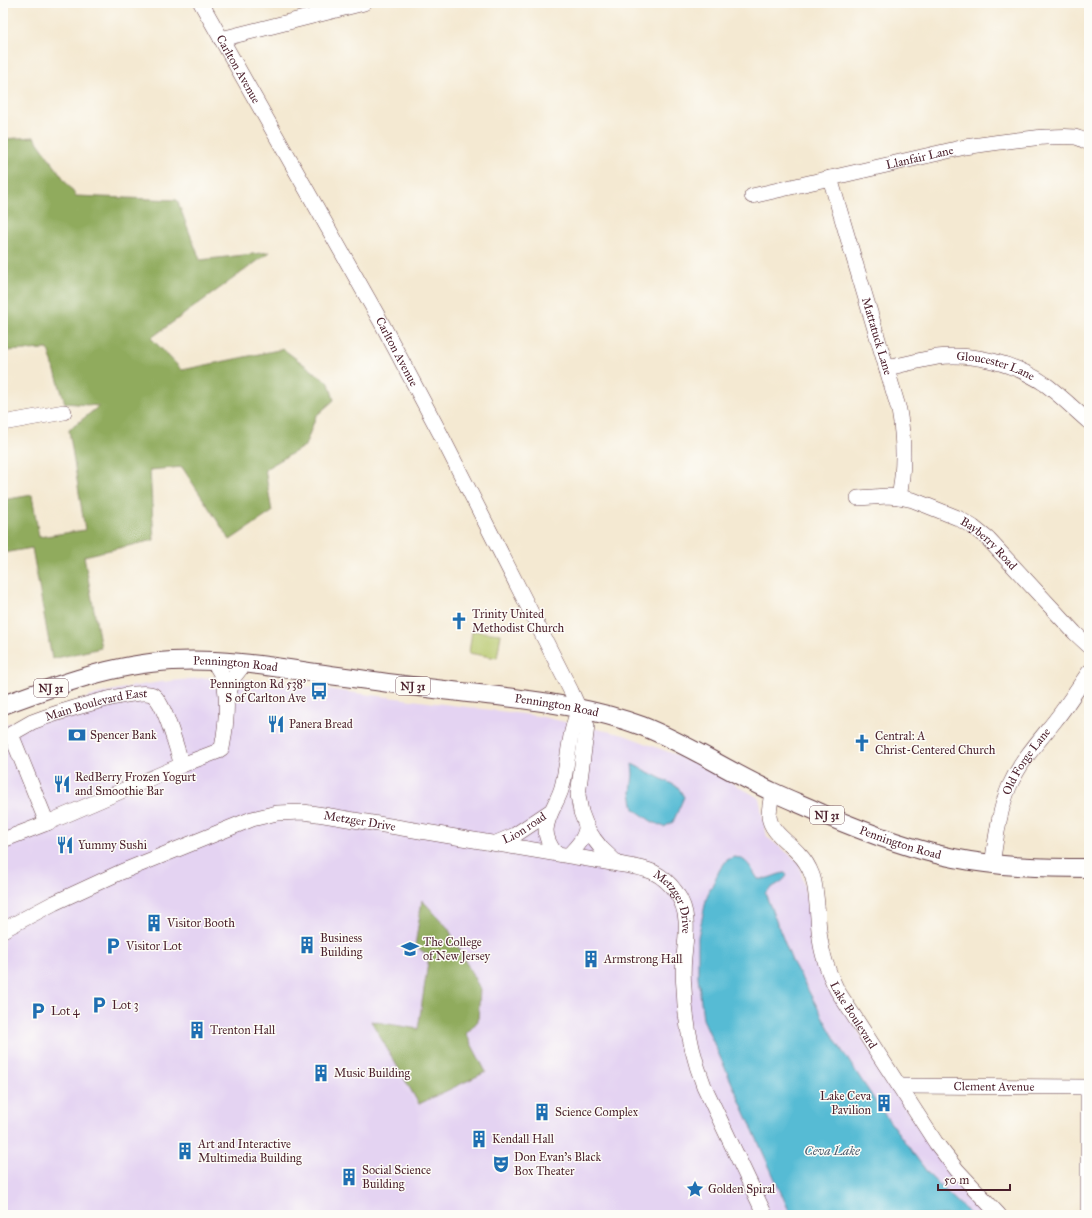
<svg xmlns="http://www.w3.org/2000/svg" width="1092" height="1218" font-family="'IM FELL Great Primer',serif">
	<rect width="100%" height="100%" fill="#fdfcf7"/>
	<filter id="ink" filterUnits="userSpaceOnUse"><feTurbulence type="fractalNoise" baseFrequency=".025" numOctaves="2"/><feDisplacementMap in="SourceGraphic" scale="8" xChannelSelector="R" yChannelSelector="G"/><feConvolveMatrix kernelMatrix="1 2 1 2 8 2 1 2 1" color-interpolation-filters="sRGB"/></filter>
	<filter id="wash" filterUnits="userSpaceOnUse"><feTurbulence type="fractalNoise" baseFrequency=".012" numOctaves="4" result="noise"/><feDisplacementMap in="SourceGraphic" scale="16" xChannelSelector="R" yChannelSelector="G"/><feGaussianBlur stdDeviation="0.9" result="paint"/><feColorMatrix in="noise" values="0 0 0 0 0 0 0 0 0 0 0 0 0 0 0 0 0 1.4 0 .05"/><feComposite in="paint" operator="in"/></filter>
	<g filter="url(#wash)">
		<rect width="100%" height="100%" fill="#f4e9d2"/>
		<path fill="#e4d3f2" d="M222,676L538,716L624,735L697,763L759,798L767,837L799,862L823,975L937,1156L986,1215H3V725L55,711L97,694L129,687L161,682Z"/>
		<path fill="#b5c669" stroke="#80724a" d="M472,631L501,634L497,658L469,653Z"/>
		<path fill="#90ab5d" stroke="#6d6544" d="M34,137L76,196L177,200L200,260L270,252L151,338L182,370L283,349L329,383L334,400L316,416L305,446L265,469L272,512L230,540L182,467L150,470L154,540L84,556L101,648L52,659L32,548L3,553V500L32,495L39,537L85,530L69,430L99,406L65,403L48,349L3,351V139Z
			M422,900L448,928L480,989L478,1021L466,1034L486,1072L419,1104L371,1021L418,1029L429,956L415,946Z"/>
		<path fill="#56bbd4" stroke="#506d80" d="M632,764L678,787L684,797L673,822L664,827L651,821L634,809L631,793L633,774Z
			M734,857C748,858 751,869 758,879C769,880 775,874 785,873L787,875C784,883 771,886 765,893L792,961L837,1043L882,1111L930,1176L971,1215H791L703,1019L698,976V937L707,896L720,869L727,860Z"/>
	</g>
	<g filter="url(#ink)">
		<g fill="none" stroke-linecap="round" stroke-linejoin="round">
			<g stroke="#643d44" stroke-width="16">
				<g id="minor">
					<path id="s1" d="M201,3L380,320L441,435L571,691L587,726L578,795L581,812L587,828L594,839L601,848L618,864"/>
					<path d="M221,39L364,3"/>
					<path id="s2" d="M830,178L899,410C904,439 905,467 899,497"/>
					<path id="s3" d="M752,196L965,147C992,143 1019,139 1046,137C1056,137 1065,136 1075,137C1080,138 1085,141 1089,143"/>
					<path id="s4" d="M886,368C903,365 920,360 937,357C974,353 1014,363 1045,384C1060,395 1074,409 1089,422"/>
					<path d="M3,423L64,412"/>
					<path id="s5" d="M858,498L887,496L899,497L913,500L958,518L973,527L988,539L1075,633L1089,646"/>
					<path d="M228,698L233,678L244,664"/>
					<path id="s6" d="M772,792C771,800 769,809 769,816C770,832 790,843 799,854C805,860 809,867 812,875C818,891 817,920 820,938C822,957 829,974 837,990L936,1143L957,1170L999,1215"/>
					<path id="s7" d="M47,823L11,734C18,730 25,726 32,722C50,715 139,686 153,695C165,703 177,750 182,765"/>
					<path d="M3,840L47,823L182,765L216,752L222,748C226,727 229,699 223,678C221,672 216,667 214,661"/>
					<path id="s8" d="M496,843L515,835L551,811"/>
					<path d="M555,853C550,846 546,839 546,830C547,814 558,802 562,787C569,760 568,735 579,709"/>
					<path d="M569,855C576,847 587,837 586,825"/>
					<path id="s9" d="M992,865C996,839 999,811 1009,787C1020,762 1037,743 1054,722C1067,706 1077,689 1089,672"/>
					<path id="s10" d="M3,930L54,903L121,872L252,819L277,813L303,812L324,815L618,864C629,866 642,867 653,872C671,881 685,900 686,921C687,933 685,945 684,957C683,967 683,978 684,988C685,1022 692,1055 704,1086L765,1215"/>
					<path id="s11" d="M899,1086L1089,1087"/>
					<path d="M1088,1087V1215"/>
				</g>
			</g>
			<g stroke="#643d44" stroke-width="20">
				<g id="major">
					<path id="s12" d="M3,705C57,685 114,664 172,661C223,658 274,667 324,674C350,678 376,681 403,685C434,689 466,693 498,696C547,702 596,709 642,726C688,744 729,772 773,792C790,800 808,807 825,815C867,833 909,849 954,858C998,867 1044,868 1089,868"/>
				</g>
			</g>
			<use href="#minor" stroke="#fff" stroke-width="15"/>
			<use href="#major" stroke="#fff" stroke-width="18"/>
		</g>
	</g>
	<defs>
		<g id="church-bare" transform="scale(1.38)"><path d="M-1.2-6h2.4v3.5h3.3v2.4h-3.3V6h-2.4V-.1h-3.3v-2.4h3.3Z" fill="#1f6fb2" stroke="#fdfcf7" stroke-width="2.5" paint-order="stroke"/></g>
		<g id="bus-bare" transform="scale(1.38)"><path d="M-5-6H5V4H4V6H2V4H-2V6H-4V4H-5ZM-3.5-4V0h7V-4ZM-3.5 1.2v1.5H-2V1.2ZM2 1.2v1.5H3.5V1.2Z" fill="#1f6fb2" stroke="#fdfcf7" stroke-width="2.5" paint-order="stroke"/></g>
		<g id="restaurant-bare" transform="scale(1.38)"><path d="M-5-6h1v4h1v-4h1v4h1v-4h1v5L-1.5 .5V6h-2V.5L-5-1ZM5-6V6H3V1.5H1.5Q1.5-4 5-6Z" fill="#1f6fb2" stroke="#fdfcf7" stroke-width="2.5" paint-order="stroke"/></g>
		<g id="bank-bare" transform="scale(1.38)"><path d="M-6-4H6V4H-6ZM0-2.3a2.3 2.3 0 1 0 0 4.6a2.3 2.3 0 1 0 0-4.6Z" fill="#1f6fb2" stroke="#fdfcf7" stroke-width="2.5" paint-order="stroke"/></g>
		<g id="building-bare" transform="scale(1.38)"><path d="M-4-6H4V6H1V3H-1V6H-4ZM-2.5-4.3h1.7v1.8h-1.7ZM.8-4.3h1.7v1.8H.8ZM-2.5-1h1.7V.8h-1.7ZM.8-1h1.7V.8H.8Z" fill="#1f6fb2" stroke="#fdfcf7" stroke-width="2.5" paint-order="stroke"/></g>
		<g id="parking-bare" transform="scale(1.38)"><path d="M-3.5-5.5H1a3.5 3.5 0 0 1 0 7H-1V5.5H-3.5ZM-1-3.4V-.6H.8a1.4 1.4 0 0 0 0-2.8Z" fill="#1f6fb2" stroke="#fdfcf7" stroke-width="2.5" paint-order="stroke"/></g>
		<g id="university-bare" transform="scale(1.38)"><path d="M0-5L7-2L0 1L-7-2ZM-4 1L0 2.5L4 1V4Q0 6-4 4Z" fill="#1f6fb2" stroke="#fdfcf7" stroke-width="2.5" paint-order="stroke"/></g>
		<g id="theatre-bare" transform="scale(1.38)"><path d="M-5-5.5Q0-4 5-5.5V0Q5 5 0 6Q-5 5-5 0ZM-3.3-2.5H-1v1.5H-3.3ZM1-2.5H3.3v1.5H1ZM-2.8 1Q0 5.5 2.8 1Z" fill="#1f6fb2" stroke="#fdfcf7" stroke-width="2.5" paint-order="stroke"/></g>
		<g id="sight-bare" transform="scale(1.38)"><path d="M0-6L1.8-2.2L6-1.7L2.9 1.2L3.7 5.4L0 3.3L-3.7 5.4L-2.9 1.2L-6-1.7L-1.8-2.2Z" fill="#1f6fb2" stroke="#fdfcf7" stroke-width="2.5" paint-order="stroke"/></g>
	</defs>
	<g fill-rule="evenodd">
		<use href="#church-bare" x="459" y="621"/>
		<use href="#bus-bare" x="319" y="691"/>
		<use href="#restaurant-bare" x="276" y="724"/>
		<use href="#bank-bare" x="77" y="735"/>
		<use href="#church-bare" x="862" y="743"/>
		<use href="#restaurant-bare" x="62" y="784"/>
		<use href="#restaurant-bare" x="65" y="845"/>
		<use href="#building-bare" x="154" y="923"/>
		<use href="#building-bare" x="307" y="945"/>
		<use href="#parking-bare" x="113" y="946"/>
		<use href="#university-bare" x="410" y="949"/>
		<use href="#building-bare" x="591" y="959"/>
		<use href="#parking-bare" x="99" y="1005"/>
		<use href="#parking-bare" x="38" y="1011"/>
		<use href="#building-bare" x="197" y="1030"/>
		<use href="#building-bare" x="321" y="1073"/>
		<use href="#building-bare" x="884" y="1103"/>
		<use href="#building-bare" x="542" y="1112"/>
		<use href="#building-bare" x="479" y="1139"/>
		<use href="#building-bare" x="185" y="1151"/>
		<use href="#theatre-bare" x="501" y="1164"/>
		<use href="#building-bare" x="349" y="1177"/>
		<use href="#sight-bare" x="695" y="1189"/>
	</g>
	<g text-anchor="middle" stroke-width="3" stroke-linejoin="round" paint-order="stroke">
		<g fill="#fdfcf7" stroke="#806168" stroke-width="1">
			<rect x="396" y="677" width="34" height="18" rx="3"/>
			<rect x="34" y="679" width="34" height="18" rx="3"/>
			<rect x="810" y="806" width="34" height="18" rx="3"/>
		</g>
		<g font-size="11" font-weight="bold" fill="#4a1f2b">
			<text x="413" y="690">NJ 31</text>
			<text x="51" y="692">NJ 31</text>
			<text x="827" y="819">NJ 31</text>
		</g>
		<g font-size="12" fill="#4a1f2b" stroke="#fdfcf7">
			<text dy="4" stroke="none"><textPath href="#s1" startOffset="76">Carlton Avenue</textPath></text>
			<text dy="4" stroke="none"><textPath href="#s3" startOffset="172">Llanfair Lane</textPath></text>
			<text dy="4" stroke="none"><textPath href="#s2" startOffset="165">Mattatuck Lane</textPath></text>
			<text dy="4" stroke="none"><textPath href="#s1" startOffset="400">Carlton Avenue</textPath></text>
			<text dy="4" stroke="none"><textPath href="#s4" startOffset="112">Gloucester Lane</textPath></text>
			<text dy="4" stroke="none"><textPath href="#s5" startOffset="144">Bayberry Road</textPath></text>
			<text dy="4" stroke="none"><textPath href="#s12" startOffset="239">Pennington Road</textPath></text>
			<text dy="4" stroke="none"><textPath href="#s12" startOffset="563">Pennington Road</textPath></text>
			<text dy="4" stroke="none"><textPath href="#s7" startOffset="187">Main Boulevard East</textPath></text>
			<text dy="4" stroke="none"><textPath href="#s9" startOffset="111">Old Forge Lane</textPath></text>
			<text dy="4" stroke="none"><textPath href="#s10" startOffset="382">Metzger Drive</textPath></text>
			<text dy="4" stroke="none"><textPath href="#s8" startOffset="32">Lion road</textPath></text>
			<text dy="4" stroke="none"><textPath href="#s12" startOffset="935">Pennington Road</textPath></text>
			<text dy="4" stroke="none"><textPath href="#s10" startOffset="718">Metzger Drive</textPath></text>
			<text dy="4" stroke="none"><textPath href="#s6" startOffset="247">Lake Boulevard</textPath></text>
			<text dy="4" stroke="none"><textPath href="#s11" startOffset="95">Clement Avenue</textPath></text>
		</g>
		<g font-size="12" fill="#4a1f2b" stroke="#fdfcf7" text-anchor="start">
			<text x="472" y="618">Trinity United<tspan x="472" dy="14">Methodist Church</tspan></text>
			<text x="306" y="688" text-anchor="end">Pennington Rd 538'<tspan x="306" dy="14">S of Carlton Ave</tspan></text>
			<text x="289" y="728">Panera Bread</text>
			<text x="90" y="739">Spencer Bank</text>
			<text x="875" y="740">Central: A<tspan x="875" dy="14">Christ-Centered Church</tspan></text>
			<text x="75" y="781">RedBerry Frozen Yogurt<tspan x="75" dy="14">and Smoothie Bar</tspan></text>
			<text x="78" y="849">Yummy Sushi</text>
			<text x="167" y="927">Visitor Booth</text>
			<text x="320" y="942">Business<tspan x="320" dy="14">Building</tspan></text>
			<text x="423" y="946">The College<tspan x="423" dy="14">of New Jersey</tspan></text>
			<text x="126" y="950">Visitor Lot</text>
			<text x="604" y="963">Armstrong Hall</text>
			<text x="112" y="1009">Lot 3</text>
			<text x="51" y="1015">Lot 4</text>
			<text x="210" y="1034">Trenton Hall</text>
			<text x="334" y="1077">Music Building</text>
			<text x="871" y="1100" text-anchor="end">Lake Ceva<tspan x="871" dy="14">Pavilion</tspan></text>
			<text x="555" y="1116">Science Complex</text>
			<text x="492" y="1143">Kendall Hall</text>
			<text x="198" y="1148">Art and Interactive<tspan x="198" dy="14">Multimedia Building</tspan></text>
			<text x="514" y="1161">Don Evan's Black<tspan x="514" dy="14">Box Theater</tspan></text>
			<text x="362" y="1174">Social Science<tspan x="362" dy="14">Building</tspan></text>
			<text x="708" y="1193">Golden Spiral</text>
		</g>
		<g font-size="13" font-style="italic" fill="#4f5d6f" stroke="#fdfcf7">
			<text x="832" y="1155">Ceva Lake</text>
		</g>
	</g>
	<rect width="1092" height="1218" fill="none" stroke="#fdfcf7" stroke-width="16"/>
	<path d="M938 1184v6h72v-6" fill="none" stroke="#4a1f2b" stroke-width="2"/>
	<text x="944" y="1184" font-size="12" fill="#4a1f2b" stroke="#fdfcf7" stroke-width="3" paint-order="stroke">50 m</text>
</svg>
